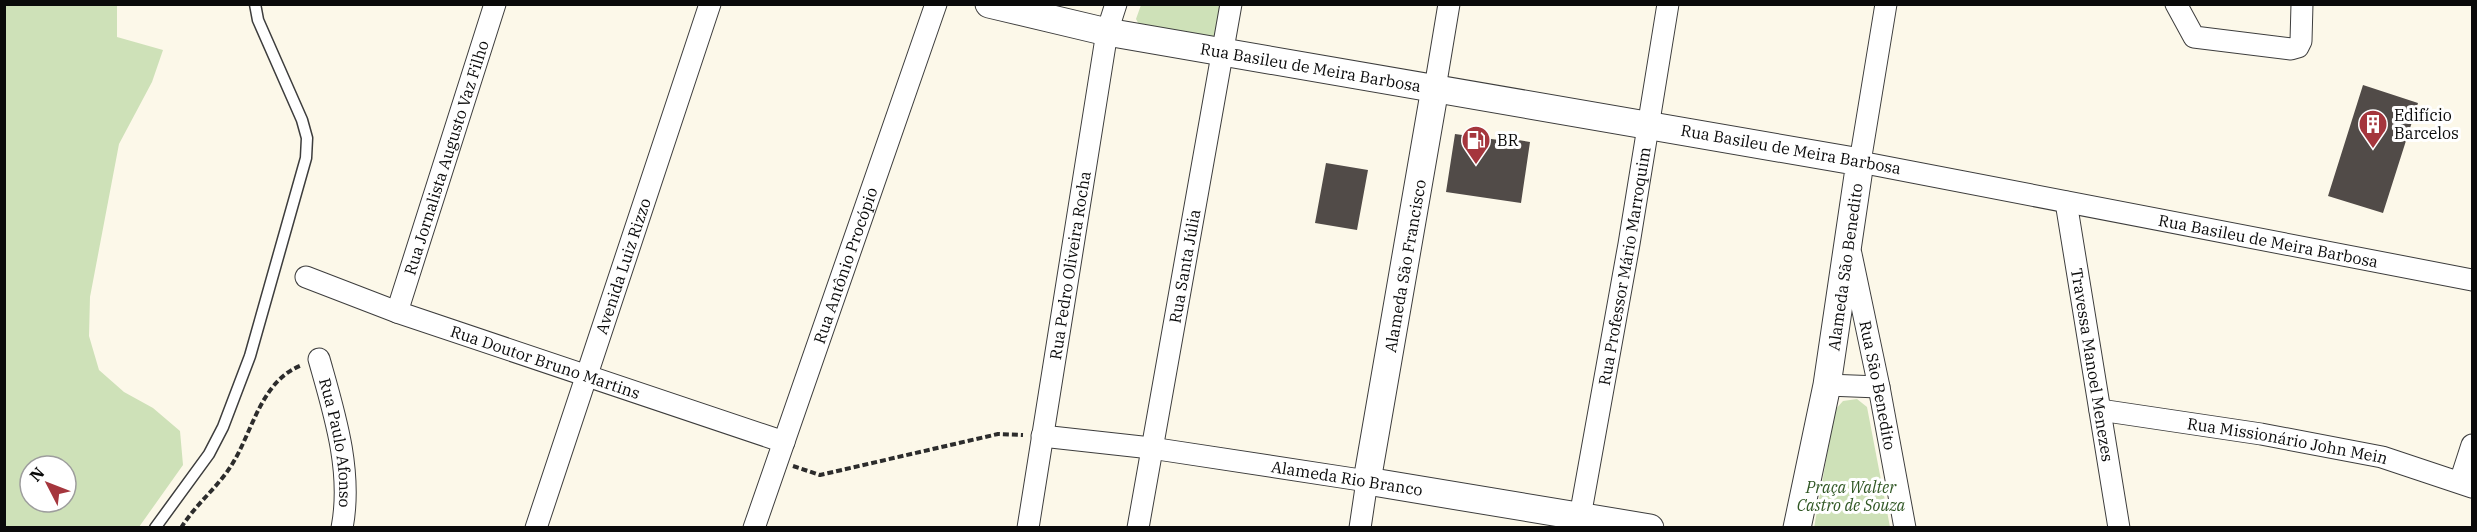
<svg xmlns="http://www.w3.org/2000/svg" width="2477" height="532" font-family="'IBM Plex Serif',serif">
	<rect width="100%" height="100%" fill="#fcf8e9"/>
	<path fill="#cee1b8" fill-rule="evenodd" d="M4,5H117V37L163,50L152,82L119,144L90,297L89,336L99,370L124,392L153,408L180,431L183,465L139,527H5ZM30,466H66V502H30Z
		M1141,5H1227L1214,41L1142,30L1136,19Z
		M1857,399L1867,407L1890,527L1814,528L1835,410L1843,401Z"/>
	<path fill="#514b48" d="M2363,85L2418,103L2383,213L2328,196Z
		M1455,134L1506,141V138L1530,142L1521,203L1446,192Z
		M1326,163L1368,170L1357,230L1315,223Z"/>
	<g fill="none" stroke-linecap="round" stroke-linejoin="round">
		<g stroke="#3d3d3d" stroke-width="13">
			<path id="service" d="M155,528L209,454L223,427L250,356L306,158L307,138L302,120L258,20L255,4"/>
		</g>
		<g stroke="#3d3d3d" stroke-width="23">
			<g id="minor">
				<path id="s1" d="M1886,4L1860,162L2472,280"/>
				<path d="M2176,4L2194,37L2291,49L2298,47L2301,41L2302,4"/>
				<path d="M1435,88L1449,4"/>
				<path id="s2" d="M2066,202L2119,528"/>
				<path id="s3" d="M1851,254L1879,387L1905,528"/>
				<path id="s4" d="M306,277L397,312L784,442"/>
				<path id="s5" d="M397,312L495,4"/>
				<path id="s6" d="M319,359C334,412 353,471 342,528"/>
				<path d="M1827,385L1879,387"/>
				<path id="s7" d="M2100,410L2261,434L2382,457L2472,487"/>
				<path d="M1042,436L1151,448L1367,481L1360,528"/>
				<path d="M2460,482L2472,445"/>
				<path id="s8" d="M536,528L710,4"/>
				<path id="s9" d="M754,528L936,4"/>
				<path id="s10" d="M1028,528L1107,32L1116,4"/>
				<path id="s11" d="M1138,528L1231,4"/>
				<path id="s12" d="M1578,528L1629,244L1668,4"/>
			</g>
		</g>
		<g stroke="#3d3d3d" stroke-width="29">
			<g id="tertiary">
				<path id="s13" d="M989,4L1107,32L1860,162L1827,385L1797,528"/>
				<path d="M1435,88L1367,481L1650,528"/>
			</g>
		</g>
		<path stroke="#2c2c2c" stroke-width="4" stroke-dasharray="6 3" stroke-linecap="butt" d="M793,466L820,475L998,434L1023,435
			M181,528C195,505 217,488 231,466C253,432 260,381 302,365"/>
		<use href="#service" stroke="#fff" stroke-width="10"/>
		<use href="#minor" stroke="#fff" stroke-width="21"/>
		<use href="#tertiary" stroke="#fff" stroke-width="27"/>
	</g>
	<defs>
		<g id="building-pin" transform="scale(1.5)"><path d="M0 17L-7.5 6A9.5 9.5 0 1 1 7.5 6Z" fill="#a5363d" stroke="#fff"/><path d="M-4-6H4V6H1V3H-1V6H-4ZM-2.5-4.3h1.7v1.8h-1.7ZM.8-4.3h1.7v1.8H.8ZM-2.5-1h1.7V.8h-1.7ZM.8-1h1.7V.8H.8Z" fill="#fff"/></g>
		<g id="fuel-pin" transform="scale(1.5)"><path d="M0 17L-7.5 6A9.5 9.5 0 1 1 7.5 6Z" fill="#a5363d" stroke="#fff"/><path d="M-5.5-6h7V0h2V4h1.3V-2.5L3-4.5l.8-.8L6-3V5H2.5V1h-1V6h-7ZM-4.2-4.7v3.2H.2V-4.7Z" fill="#fff"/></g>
	</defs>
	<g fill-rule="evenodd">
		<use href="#building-pin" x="2373" y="124"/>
		<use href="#fuel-pin" x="1476" y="140"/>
	</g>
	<g text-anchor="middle" stroke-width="6" stroke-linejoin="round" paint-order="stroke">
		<g font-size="16" fill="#0a0a0a" stroke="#fff">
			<text dy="6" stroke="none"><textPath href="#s13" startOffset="328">Rua Basileu de Meira Barbosa</textPath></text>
			<text transform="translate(1791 149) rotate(10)" y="6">Rua Basileu de Meira Barbosa</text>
			<text dy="6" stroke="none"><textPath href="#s5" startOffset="162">Rua Jornalista Augusto Vaz Filho</textPath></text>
			<text dy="6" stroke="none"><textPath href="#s1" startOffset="576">Rua Basileu de Meira Barbosa</textPath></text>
			<text dy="6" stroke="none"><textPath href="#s10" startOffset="266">Rua Pedro Oliveira Rocha</textPath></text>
			<text dy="6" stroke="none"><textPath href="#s8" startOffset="276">Avenida Luiz Rizzo</textPath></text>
			<text dy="6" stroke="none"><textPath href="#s9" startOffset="278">Rua Antônio Procópio</textPath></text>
			<text dy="6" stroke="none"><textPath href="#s11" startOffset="266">Rua Santa Júlia</textPath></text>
			<text transform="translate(1405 266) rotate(-80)" y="6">Alameda São Francisco</text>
			<text dy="6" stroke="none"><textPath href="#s12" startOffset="266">Rua Professor Mário Marroquim</textPath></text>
			<text transform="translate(1845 267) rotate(-82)" y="6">Alameda São Benedito</text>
			<text dy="6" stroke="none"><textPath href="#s4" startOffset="254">Rua Doutor Bruno Martins</textPath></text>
			<text dy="6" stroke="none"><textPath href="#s2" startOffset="165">Travessa Manoel Menezes</textPath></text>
			<text dy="6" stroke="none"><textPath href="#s3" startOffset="134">Rua São Benedito</textPath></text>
			<text dy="6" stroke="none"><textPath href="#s7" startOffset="190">Rua Missionário John Mein</textPath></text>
			<text dy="6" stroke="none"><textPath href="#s6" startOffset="86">Rua Paulo Afonso</textPath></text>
			<text transform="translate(1347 478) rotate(9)" y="6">Alameda Rio Branco</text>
		</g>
		<g font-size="16" fill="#0a0a0a" stroke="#fff" text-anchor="start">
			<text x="2394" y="121">Edifício<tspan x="2394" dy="18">Barcelos</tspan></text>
			<text x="1497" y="146">BR</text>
		</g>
		<g font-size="16" font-style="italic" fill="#305724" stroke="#fff">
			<text x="1851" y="493">Praça Walter<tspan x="1851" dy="18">Castro de Souza</tspan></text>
		</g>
	</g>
	<rect width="2477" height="532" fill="none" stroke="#0a0a0a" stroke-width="12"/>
	<g transform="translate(48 484) rotate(312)"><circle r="28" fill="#ffffff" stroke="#9d9d9d" stroke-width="1.5"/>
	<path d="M0-4.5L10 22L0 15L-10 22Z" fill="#a5363d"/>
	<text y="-9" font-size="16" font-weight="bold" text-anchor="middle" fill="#0a0a0a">N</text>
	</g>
</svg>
